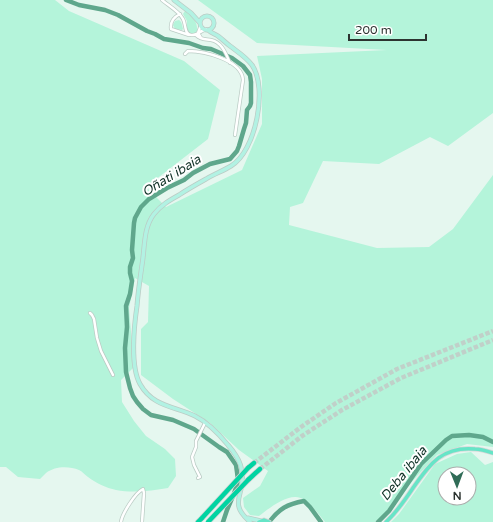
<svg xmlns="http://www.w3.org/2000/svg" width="493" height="522" font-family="'Varela Round',sans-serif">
	<rect width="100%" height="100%" fill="#e5f7ef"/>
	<path fill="#b4f4da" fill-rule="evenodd" d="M0,0H55L69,11L184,61L220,90L208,139L146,187L166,207L242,170L262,124V79L257,56L387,50L257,43L198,0H493V113L448,146L430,137L379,164L323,161L303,203L290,207L289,225L377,248L429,247L453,229L493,175V447L467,444L437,455L417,476L383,515L375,522H325C319,515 313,506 306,501C292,489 271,507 259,516L250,515L244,507L243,498L260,486L268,471L239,450L210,423L173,399L141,375V329L148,322L149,286L135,278L129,308L134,367L121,380L122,402L134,421L146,436L165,449L175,459L176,476L168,488C152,491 132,493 116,490C106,488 96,483 88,477C85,475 82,471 79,470C69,466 55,466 46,473C44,475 42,477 40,479L18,477L6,467H0Z
		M185,11C192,17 198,21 197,31L195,34L190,33L187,30V21L183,14Z
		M179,20C182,22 182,25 183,29L182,30L175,29L173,25L175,21Z
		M471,452L485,465L493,462V522H391L399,514L435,464L457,454ZM445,474H469V498H445Z"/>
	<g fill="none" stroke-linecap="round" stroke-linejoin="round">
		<path stroke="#5fa78c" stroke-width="4.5" d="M66,0L79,5L105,10L118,15L147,31L155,34L164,39L189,43L203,48L211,49L232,58L243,66L250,75L251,82V103L250,106L247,110L246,123L244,129L239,146L237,151L230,159L210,164L193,173L184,180L167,188L149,199L141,207L135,218L134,223L132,250L133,258L130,267V273L132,281L130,294L126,306L127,327L125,348L126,372L130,388L133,396L137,402L143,409L151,415L173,420L194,429L219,447L227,452L236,465L237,472L238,480L237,485L233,496L227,510L223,522
			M269,522C279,509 287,504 304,501L310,507L321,522
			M378,522L389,511L421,464L446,440L452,436L469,435L483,437L493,442"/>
		<path stroke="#c0d0c9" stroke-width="4.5" stroke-dasharray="4.5 2" stroke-linecap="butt" d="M254,463L301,427L336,403L372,383L397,369L493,331
			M260,469L302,436L342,410L401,378L493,340"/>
		<g stroke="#bbccc5" stroke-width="4">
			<path id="minor" d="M162,0C169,6 179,11 183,19C186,24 184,34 191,35C196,36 201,31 206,29
				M180,14C174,17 170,22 171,29L189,35
				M201,25L198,33L201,38
				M196,35C201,40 205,39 211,40C222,42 226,54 230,63
				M185,54L188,51C204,51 242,60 243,80L235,135
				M90,313L92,315L94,319L97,338L101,351L113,375
				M198,478L200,477L194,465L192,457L196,447V441L205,423
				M121,522C122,514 135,493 143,489L144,493L142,522"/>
		</g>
		<g stroke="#bbccc5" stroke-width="5">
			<path id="secondary" d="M174,0L191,13L200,23
				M200 23a7 7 0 1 1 14 0a7 7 0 1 1-14 0Z
				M208,30C211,33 215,34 218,36C222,39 226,43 230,46C238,52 246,57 252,65C268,88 256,151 231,166C223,171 214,174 206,179C197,184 188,189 179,195C170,200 161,205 154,214C143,228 145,248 142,265C140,279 138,292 137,306C134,326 130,366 140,384C153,407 174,406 195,416C209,423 219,434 228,445C240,459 245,470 241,489C240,494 237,501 239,507C240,513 246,518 250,522
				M248,518L261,521"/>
		</g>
		<g stroke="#d5d6d6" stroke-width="5">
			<path id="primary" d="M259,522L264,520L269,522
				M386,522C397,512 405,500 413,488C430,464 442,446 475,449C481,449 487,451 493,453"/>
		</g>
		<g stroke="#d5d6d6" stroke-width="6">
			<path id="motorway" d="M248,468L254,463
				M248,480L260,469
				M198,522L202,518"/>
		</g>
		<use href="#minor" stroke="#fff" stroke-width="2.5"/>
		<use href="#secondary" stroke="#b2f2e3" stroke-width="3.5"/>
		<use href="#primary" stroke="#66e5c7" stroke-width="3.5"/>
		<use href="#motorway" stroke="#00d4a2" stroke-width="4.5"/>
		<g stroke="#d5d6d6" stroke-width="6" stroke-linecap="butt">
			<path id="motorway-bridge" d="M202,518L248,468
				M208,522L248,480"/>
		</g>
		<use href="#motorway-bridge" stroke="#00d4a2" stroke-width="4.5"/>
	</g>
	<g text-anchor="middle" stroke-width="4" stroke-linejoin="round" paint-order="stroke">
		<g font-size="13" font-style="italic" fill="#0f3126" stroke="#fff">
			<text transform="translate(171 175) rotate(-32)" y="5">Oñati ibaia</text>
			<text transform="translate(403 473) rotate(-51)" y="5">Deba ibaia</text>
		</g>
	</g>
	<g transform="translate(457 486) rotate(179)"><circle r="19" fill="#ffffff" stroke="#abadac"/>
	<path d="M0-3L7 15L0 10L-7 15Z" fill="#306c57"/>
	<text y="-6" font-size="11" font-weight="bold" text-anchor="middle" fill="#2c3330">N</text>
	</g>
	<path d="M349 34v6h77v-6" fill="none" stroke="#2c3330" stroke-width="2"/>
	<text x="355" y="34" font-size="12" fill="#2c3330" stroke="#ffffff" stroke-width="3" paint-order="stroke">200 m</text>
</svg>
